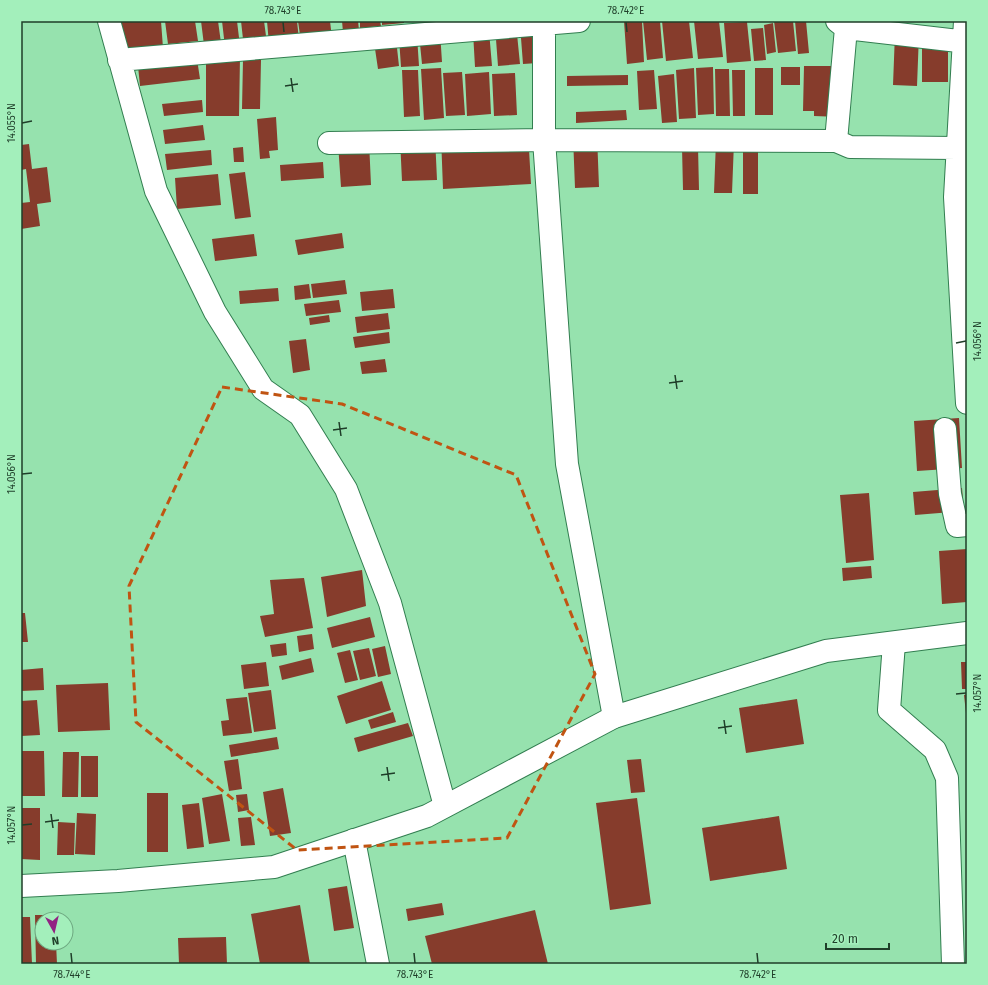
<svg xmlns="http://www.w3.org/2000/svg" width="988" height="985" font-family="'Fira Sans',sans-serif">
	<rect width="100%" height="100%" fill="#96e2ae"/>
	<path fill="#863c2c" d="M118,21H161L163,48L119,50Z
		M165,21H195L198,41L168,44Z
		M201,21H218L221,43L204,45Z
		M222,21H237L240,46L225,47Z
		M241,21H264L266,36L243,39Z
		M267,21H297L299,40L269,44Z
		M298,21H330L332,38L301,42Z
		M342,21H358L359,30L343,32Z
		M360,21H380L381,26L360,28Z
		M382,21H404V23L382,25Z
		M624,21H642L644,62L627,64Z
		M643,21H660L663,58L647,60Z
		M662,21H689L693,58L666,61Z
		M694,21H719L723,57L698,59Z
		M774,21H793L796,51L778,53Z
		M795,21H806L809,53L798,54Z
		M747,22L751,61L727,63L724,23Z
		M550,23L553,62L523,64L520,25Z
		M773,23L776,52L767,54L764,25Z
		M516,24L520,64L498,66L495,26Z
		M763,28L766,60L754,61L751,29Z
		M922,30H948V82H922Z
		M489,31L492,66L475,67L473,32Z
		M440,32L442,62L422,64L419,34Z
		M895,33L919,34L917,86L893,85Z
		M417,36L419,66L401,67L399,38Z
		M396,39L399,66L378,69L374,42Z
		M206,56L240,57L239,116H206Z
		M197,59L200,79L140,86L138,66Z
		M243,60H261L260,109H242Z
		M804,66H841L840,117L814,116V111H803Z
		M713,67L714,114L698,115L696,68Z
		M781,67H800V85H781Z
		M441,68L444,118L424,120L421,69Z
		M694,68L696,118L679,119L676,70Z
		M755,68H773V115H755Z
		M715,69H729L730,116H716Z
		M402,70H418L420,116L404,117Z
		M654,70L657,109L639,110L637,71Z
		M732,70H745V116H733Z
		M462,72L465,115L446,116L443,73Z
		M489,72L491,114L467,116L465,74Z
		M515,73L517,115L494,116L492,74Z
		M674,74L677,122L662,123L658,76Z
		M628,75V85L567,86V76Z
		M202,100L203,112L164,116L162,104Z
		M626,110L627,120L576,123V112Z
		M276,117L278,150L269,151L270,158L260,159L257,119Z
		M203,125L205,140L165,144L163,130Z
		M528,132L531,184L443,189L441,136Z
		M597,135L599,187L575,188L573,136Z
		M435,137L437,180L402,181L400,139Z
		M369,141L371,185L341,187L338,143Z
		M716,141L734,142L732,193H714Z
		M29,144L32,169L47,167L51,202L37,204L40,226L21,229V203L30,202L26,169L21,170V145Z
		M243,147L244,162H234L233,148Z
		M682,147H698L699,190H683Z
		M743,148H758V194H743Z
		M211,150L212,165L167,170L165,154Z
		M323,162L324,178L281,181L280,165Z
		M245,172L251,217L235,219L229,174Z
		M218,174L221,205L177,209L175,178Z
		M342,233L344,248L298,255L295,240Z
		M254,234L257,256L215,261L212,239Z
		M345,280L347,294L313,298L311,284Z
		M309,284L311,298L295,300L294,286Z
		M278,288L279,301L240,304L239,291Z
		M393,289L395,308L362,311L360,292Z
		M339,300L341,312L306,316L304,304Z
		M388,313L390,329L357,333L355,317Z
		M329,315L330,322L310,325L309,318Z
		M389,332L390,343L355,348L353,337Z
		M306,339L310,370L293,373L289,341Z
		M385,359L387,372L362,374L360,362Z
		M959,418L962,468L917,471L914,421Z
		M962,488L964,511L915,515L913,492Z
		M869,493L874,560L846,563L840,495Z
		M967,549V602L942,604L939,551Z
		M871,566L872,578L843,581L842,568Z
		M362,570L366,606L327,617L321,577Z
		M304,578L313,628L265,637L260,616L274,614L270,580Z
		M21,613H25L28,642H21Z
		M370,617L375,637L332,648L327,628Z
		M312,634L314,649L299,652L297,636Z
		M286,643L287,655L272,657L270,645Z
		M385,646L391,674L378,677L372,649Z
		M369,648L376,676L360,680L353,651Z
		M350,650L358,680L345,683L337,653Z
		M311,658L314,672L282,680L279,666Z
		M266,662L269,686L244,689L241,665Z
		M961,662H967V689H962Z
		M43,668L44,690L21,691V670Z
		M382,681L391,710L346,724L337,696Z
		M108,683L110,730L58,732L56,685Z
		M271,690L276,729L254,732L248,693Z
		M967,694V713H966L964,695Z
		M247,697L252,733L223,736L221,721L229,720L226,699Z
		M797,699L804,744L746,753L739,708Z
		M37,700L40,735L21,736V701Z
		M393,712L396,722L371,729L368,720Z
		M408,723L413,736L358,752L354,738Z
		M277,737L279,749L231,757L229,745Z
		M21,751H44L45,796H21Z
		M63,752H79L78,797H62Z
		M81,756H98V797H81Z
		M238,759L242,789L229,791L224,761Z
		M641,759L645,792L631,793L627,760Z
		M283,788L291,833L270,836L263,792Z
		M147,793H168V852H147Z
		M222,794L230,841L209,844L202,798Z
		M247,794L249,810L238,812L236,795Z
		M637,798L651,904L610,910L596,803Z
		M199,803L204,847L187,849L182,805Z
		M21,808H40V860L21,859Z
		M77,813L96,814L95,855L75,854Z
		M779,816L787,869L710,881L702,828Z
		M251,817L255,845L241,846L238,818Z
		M58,822L75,823L74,855H57Z
		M347,886L354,928L334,931L328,889Z
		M442,903L444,915L408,921L406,909Z
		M300,905L310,964H260L251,914Z
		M535,910L548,964H432L425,936Z
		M35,915H56V919H42V943H56L57,964H36Z
		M21,917H30L32,964H21Z
		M226,937L227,964H179L178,938Z"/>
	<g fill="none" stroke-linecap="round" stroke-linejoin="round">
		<g stroke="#327e50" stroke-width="24">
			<path id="street" d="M109,21L156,191L215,312L263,389L300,415L346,489L390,603L445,806
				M544,21V140L567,464L614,717
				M837,21L846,28L967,42
				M965,21L955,197L967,403
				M119,60L579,21
				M836,141L846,28
				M329,143L544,140L836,141L850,147L957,148
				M945,429L950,494L957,526L967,525
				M894,643L889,710L935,750L947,778L953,964
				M354,840L378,964"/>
		</g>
		<g stroke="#327e50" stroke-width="24">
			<path id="primary" d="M21,886L118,881L274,867L427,816L614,717L826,651L967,633"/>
		</g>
		<use href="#street" stroke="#fff" stroke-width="22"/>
		<use href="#primary" stroke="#fff" stroke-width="22"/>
	</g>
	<path fill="none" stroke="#c05412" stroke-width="3" stroke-dasharray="8 5" stroke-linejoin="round" d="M222,387L342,404L516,475L595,674L507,838L297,850L136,722L129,586Z"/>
	<path fill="none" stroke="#1f3e29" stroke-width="1.5" d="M283,22L284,32M626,22L627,32M291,78L293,92M285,86L298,84M22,123L32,121M956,343L966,341M675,375L677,389M669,383L683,381M339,422L341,436M333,430L347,428M22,474L32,473M956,694L966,693M724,720L726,734M718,728L732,726M387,767L389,781M381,775L395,773M51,814L53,828M45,822L59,820M22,825L32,824M71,953L72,963M414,953L415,963M757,953L758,963"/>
	<rect width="988" height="985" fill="none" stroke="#a3efbb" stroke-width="44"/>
	<g transform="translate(54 931) rotate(172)"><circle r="19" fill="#a3efbb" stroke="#6ea881"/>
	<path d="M0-3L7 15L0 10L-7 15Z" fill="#922283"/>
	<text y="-6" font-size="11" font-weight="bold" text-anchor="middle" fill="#1f3e29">N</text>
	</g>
	<path d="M826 943v6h63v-6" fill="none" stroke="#1f3e29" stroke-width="2"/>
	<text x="832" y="943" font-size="12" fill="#1f3e29" stroke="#a3efbb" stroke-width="3" paint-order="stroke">20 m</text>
	<rect x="22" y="22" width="944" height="941" fill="none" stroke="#1f3e29" stroke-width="1.5"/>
	<g font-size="10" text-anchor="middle" fill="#1f3e29">
		<text x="283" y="14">78.743°E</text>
		<text x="626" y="14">78.742°E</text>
		<text transform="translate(11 123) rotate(-90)" y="4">14.055°N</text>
		<text transform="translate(977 341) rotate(-90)" y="4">14.056°N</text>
		<text transform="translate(11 474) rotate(-90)" y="4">14.056°N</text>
		<text transform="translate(977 693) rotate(-90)" y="4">14.057°N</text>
		<text transform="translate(11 825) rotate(-90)" y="4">14.057°N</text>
		<text x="72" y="978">78.744°E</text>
		<text x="415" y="978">78.743°E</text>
		<text x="758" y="978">78.742°E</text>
	</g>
</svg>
